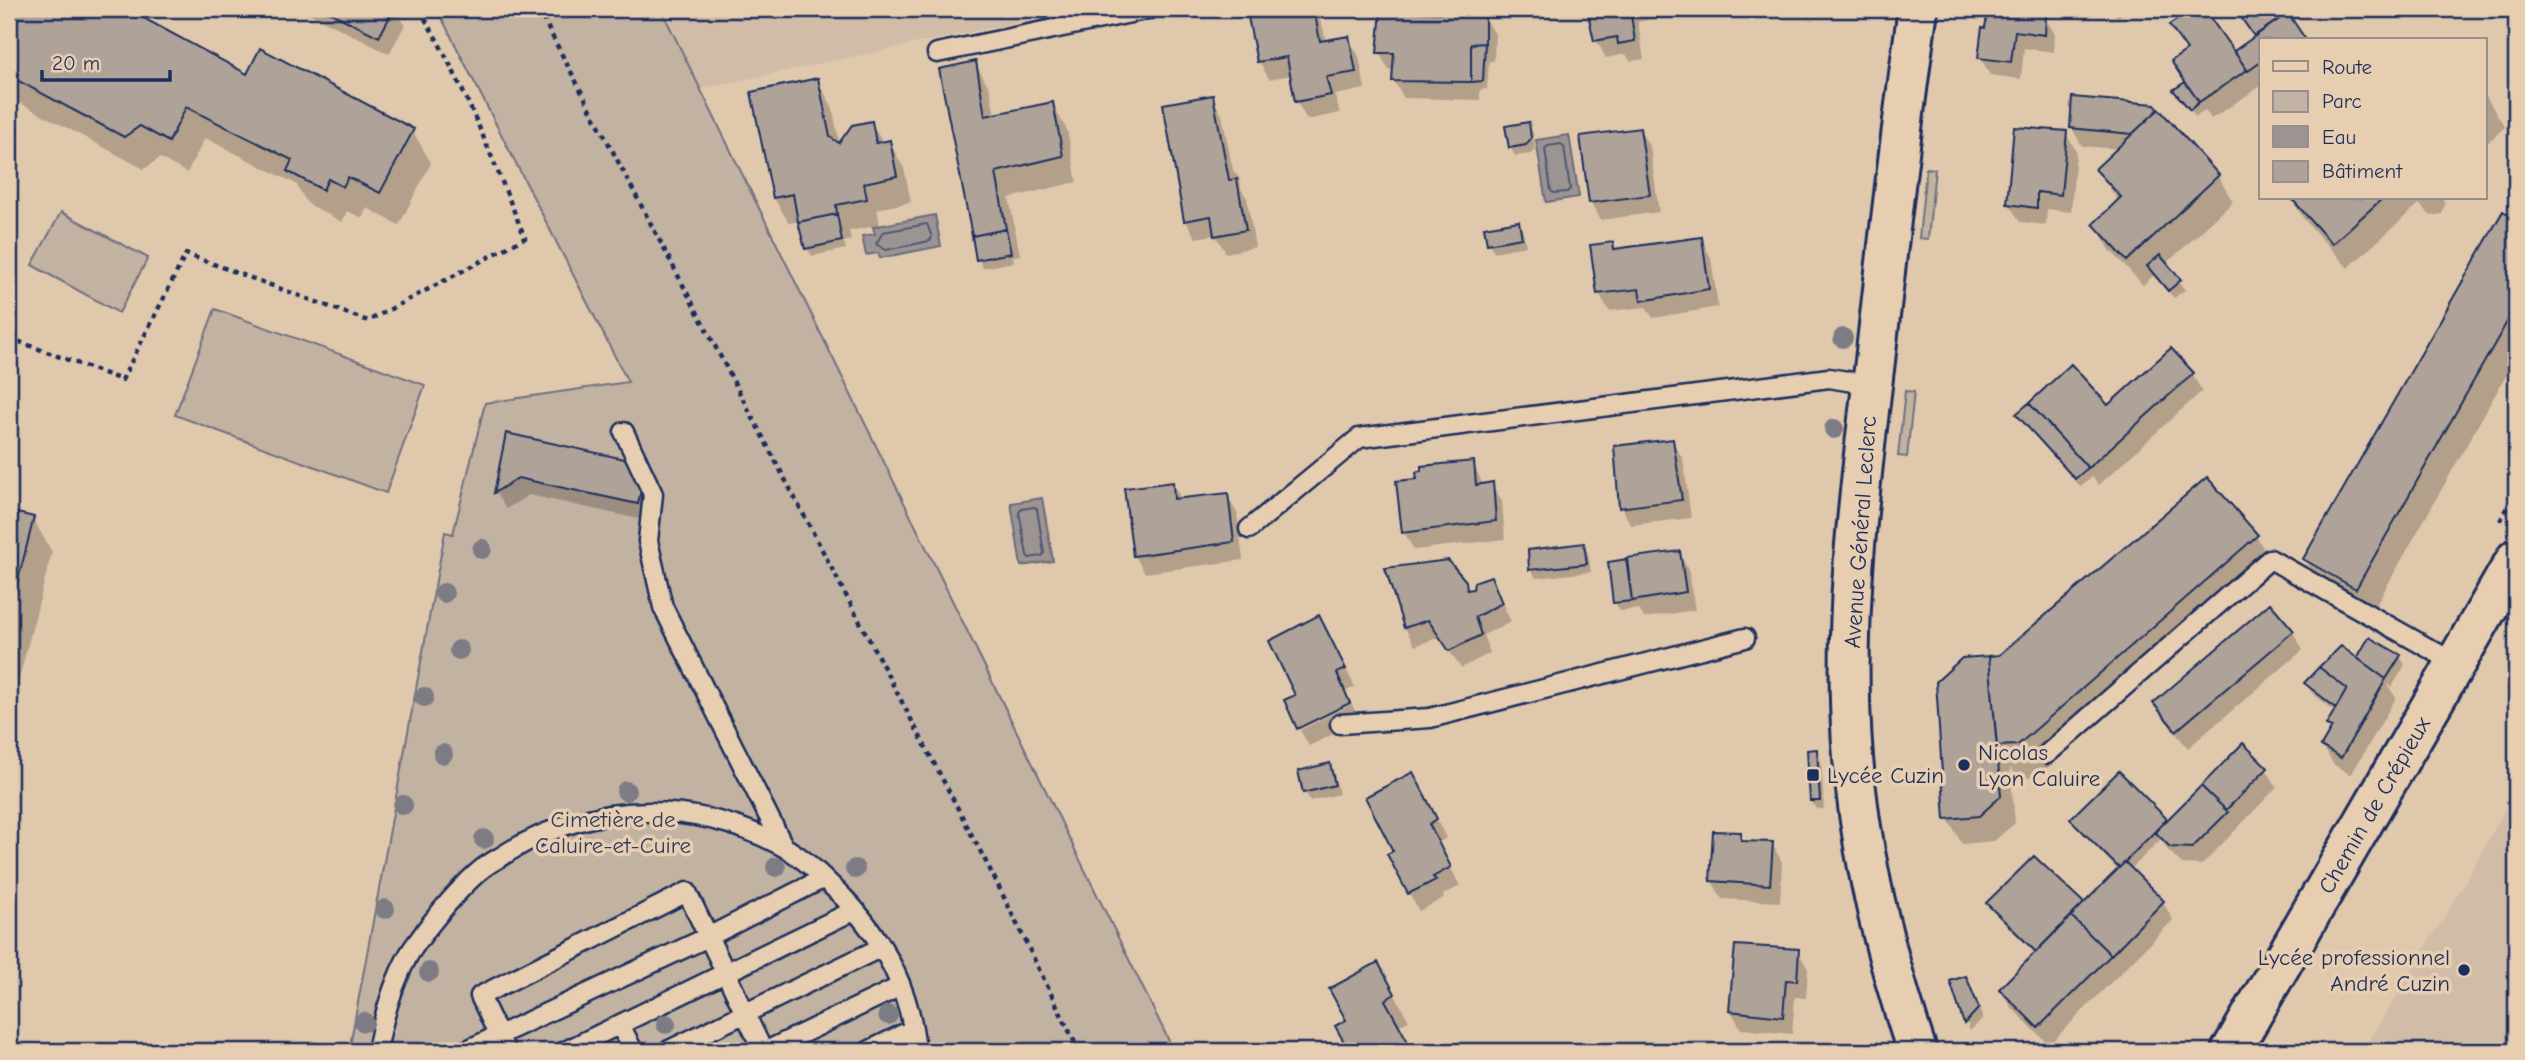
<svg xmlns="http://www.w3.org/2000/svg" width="2525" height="1060" font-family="'Comic Neue',sans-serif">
	<rect width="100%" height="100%" fill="#e0c8ad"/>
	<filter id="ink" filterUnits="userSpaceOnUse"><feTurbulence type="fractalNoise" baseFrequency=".0143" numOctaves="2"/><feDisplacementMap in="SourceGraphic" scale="14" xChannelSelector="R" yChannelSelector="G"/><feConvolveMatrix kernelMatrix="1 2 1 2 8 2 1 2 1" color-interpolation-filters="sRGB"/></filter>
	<g filter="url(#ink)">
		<path fill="#d1bda7" d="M661,9H1081L700,89Z
			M2516,789V1051H2363L2461,889Z"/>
		<path fill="#c2b2a1" stroke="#6e7080" stroke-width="2" d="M437,9H661L1174,1051H349L445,532L453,534L485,403L628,382Z
			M1926,168L1935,169L1928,239L1919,238Z
			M61,212L148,258L119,313L32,265Z
			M215,309L425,385L386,493L175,415Z
			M1905,391L1914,392L1907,457L1898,456Z"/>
		<path fill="#9c9492" stroke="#686c7d" stroke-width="2" d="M1569,135L1579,197L1546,202L1536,140Z
			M935,215L941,246L880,258L878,253L866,255L862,236L875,234L873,227Z
			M1042,498L1053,561L1021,566L1011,503Z"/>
		<path fill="#0003" d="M10,9H123L248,77L412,130L431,163L399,225L367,208L362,218L347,211L342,222L307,203L296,184L205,138L187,173L160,158L144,169L9,97Z
			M301,9H395L405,25L389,54Z
			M1299,9H1313L1322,24L1326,42L1348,38L1359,56L1365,89L1335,95L1340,113L1307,120L1297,102L1292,75L1269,79L1259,61L1251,19Z
			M1560,9H1577L1562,12Z
			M1591,9H1653L1655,18L1638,22L1644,59L1630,61L1626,54L1606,58L1596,40Z
			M1989,9H2044V16L2055,34L2054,52L2024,48L2021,79L1990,75L1980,57L1987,30Z
			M2110,9H2129L2118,17Z
			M2196,9H2202L2233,53L2256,37L2236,9H2293L2298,18L2292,22L2304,40H2261V86L2211,119L2205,110L2196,117L2175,91L2186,83L2188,51L2172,25Z
			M1484,16L1495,34L1494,61H1489L1487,89L1480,90V100L1404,98L1393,80L1394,70H1389L1379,53Z
			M975,63L990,89L995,116L1052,104L1067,130L1077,182L1009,198L1020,255L1013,256L1014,262L983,268L979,261L986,259V256L978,259Z
			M817,80L832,106L840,145L871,123L883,143L889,142L904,168L911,202L877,209L880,225L849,231L851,240L844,242L846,249L812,256L808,250L814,248V245L800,221L789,223L774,198Z
			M2485,95L2505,127L2485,145Z
			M1212,97L1222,115L1233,170L1240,179L1241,189L1247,198L1255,247L1226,253L1215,235L1196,238L1185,220Z
			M2154,106L2218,176L2233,202L2166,264L2185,290L2174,298L2154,275L2143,285L2110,250L2095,224L2119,202L2097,169L2119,149L2082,146L2072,128Z
			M1528,124L1533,133L1535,147L1531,154L1515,156L1510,147Z
			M1639,130L1650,147L1659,212L1601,220L1591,203Z
			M2066,133L2076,151L2071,212L2047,209L2046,225L2020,222L2009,204Z
			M2291,198H2442L2445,203L2442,214L2431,216L2419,204L2348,268L2303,218Z
			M2503,214L2516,221V358L2371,614L2320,585L2305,559Z
			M1518,223L1523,232L1526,246L1494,252L1489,243Z
			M1701,239L1711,257L1718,307L1653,318L1646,307L1609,311L1599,293L1612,244L1616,250Z
			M2192,374L2202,391L2099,485L2092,477L2081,487L2075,481L2087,471L2084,468L2073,478L2023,423L2018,415L2108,407Z
			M508,435L628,461L651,505L648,521L529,495L506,509L496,492Z
			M1672,441L1683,459L1691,518L1631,525L1621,507Z
			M1473,462L1483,485L1492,484L1502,502L1505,539L1414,550L1404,532L1419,480Z
			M1172,484L1182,500L1227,495L1237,513L1243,560L1145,573L1135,556Z
			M9,513L33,519L52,552L12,706L9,705Z
			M2256,536L2275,568L2037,777L2017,778L2010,767L2015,823L1994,841L1962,844L1947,818L1988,657L1991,663Z
			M1583,544L1588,553L1591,572L1536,578L1531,569Z
			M1679,553L1689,571L1695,610L1644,618L1639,609L1620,611L1615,602Z
			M1387,569L1465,582L1470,591L1491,578L1511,622L1483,635L1490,653L1461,668L1440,637L1415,646L1405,628Z
			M2293,632L2303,650L2188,748L2166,721L2155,703Z
			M1329,635L1355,687L1346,691L1350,701L1298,727L1297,696Z
			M2400,656L2405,665L2392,687L2387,684L2396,698L2351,775L2333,764L2323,746L2332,730L2328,725L2336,712L2311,692L2306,683Z
			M1352,704L1359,721L1309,746L1300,730Z
			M2243,745L2266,769L2277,787L2202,865L2182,864L2168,850L2161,839L2130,870L2163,902L2173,920L2049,1045L2011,1007L2001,989L2036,954L1993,912L1988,903L2083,907L2119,871L2077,827L2073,819L2119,773L2167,822Z
			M1816,751L1821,760L1824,809H1816L1811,801Z
			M1329,765L1334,774L1339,794L1310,801L1305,792Z
			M1423,792L1446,838L1438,843L1460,886L1443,895L1444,898L1419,911L1409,893Z
			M1740,834L1746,843L1772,844L1782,862L1780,902L1722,899L1712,881Z
			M1798,951L1808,969L1806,998L1795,997L1792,1034L1741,1029L1731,1011Z
			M1965,978L1983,1018L1970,1031L1952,982Z
			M1392,990L1409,1021L1398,1026L1412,1051H1351L1337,1027Z"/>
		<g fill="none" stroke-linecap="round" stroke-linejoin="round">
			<path stroke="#4f5773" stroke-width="2" d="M1561,144L1564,146L1570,189L1567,192L1554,193L1551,191L1545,149L1548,146Z
				M927,224L932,237L930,241L886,250L876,244L883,232Z
				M1034,507L1037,509L1044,553L1042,556L1029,558L1027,555L1019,512L1022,509Z"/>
		</g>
		<path fill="#afa299" stroke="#1b2f5e" stroke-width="2" d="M9,9H127L247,74L260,48L414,129L380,193L348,177L343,187L328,179L323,190L287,171L292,160L186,107L169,142L140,126L124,137L9,76Z
			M323,9H394L379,37Z
			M1290,9H1314L1320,41L1349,36L1356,72L1326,77L1331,95L1295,102L1287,57L1257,62L1248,17Z
			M1587,9H1630L1635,41L1618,44L1617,37L1594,41Z
			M1988,9H2033V13L2046,14L2045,35L2015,31L2011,62L1978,58L1982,27L1985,28Z
			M2193,9H2204L2247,70L2199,102L2171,61L2187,50L2169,25Z
			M2235,9H2294L2254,36Z
			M1381,11L1485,14V43L1471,44V82L1392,81L1394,53H1377Z
			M2288,13L2306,40H2261V62L2248,71L2234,51Z
			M1485,43L1483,81L1471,82V44Z
			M976,61L985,116L1053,102L1063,156L996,172L1006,229L972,236L939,69Z
			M818,78L830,137L839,143L852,125L872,121L876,143L890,140L897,176L864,183L867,199L836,205L837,214L798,222L793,194L773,198L751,92Z
			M2185,82L2199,102L2190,110L2173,90Z
			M1213,95L1229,180L1237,179L1246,230L1214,236L1211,216L1184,221L1163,104Z
			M2072,97L2155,104L2159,109L2132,134L2070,128Z
			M2159,109L2219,175L2127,261L2093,224L2121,197L2095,169Z
			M1529,122L1531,138L1526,145L1509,148L1505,126Z
			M2014,127L2067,131L2061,195L2037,192V208L2007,204Z
			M1640,128L1650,195L1589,203L1580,136Z
			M2291,198H2383L2332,244Z
			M2503,211L2516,219V306L2356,589L2303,559Z
			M837,214L842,241L805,249L798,222Z
			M1519,221L1522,238L1487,244L1484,227Z
			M1006,229L1011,253L976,260L972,236Z
			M1702,237L1709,289L1641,301L1639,289L1597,294L1590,245L1613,242L1614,249Z
			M2160,255L2181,280L2168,291L2147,266Z
			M2171,348L2194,373L2088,468L2029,403L2071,364L2108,405Z
			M2029,403L2088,468L2075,479L2016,414Z
			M506,433L629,460L642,486L638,504L518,478L494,493Z
			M1673,439L1682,500L1619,508L1614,446Z
			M1474,461L1476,485L1493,482L1496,521L1402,533L1396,481L1417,479L1416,472L1421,471V466Z
			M2207,477L2258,535L2018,745L1997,746L1989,656L1999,655Z
			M1173,482L1174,499L1228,493L1234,542L1133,556L1124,488Z
			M9,511L34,517L9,616Z
			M1584,543L1587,564L1529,570L1528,550Z
			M1680,551L1686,592L1632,601L1626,558Z
			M1627,559L1632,601L1613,603L1608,562Z
			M1448,560L1466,581L1467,590L1473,589L1474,582L1491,576L1502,603L1475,617L1481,635L1449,651L1428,620L1404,628L1385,568Z
			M2270,603L2294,631L2176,731L2153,703Z
			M1319,615L1346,669L1337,673L1350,703L1297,729L1284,700L1295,695L1269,641Z
			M2369,637L2401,655L2386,679L2357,658Z
			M2341,646L2386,679L2341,758L2321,746L2332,727L2326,725L2347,689L2319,667Z
			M1989,656L2001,796L1979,816L1945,819L1936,682L1962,658Z
			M2319,667L2347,689L2336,708L2304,683Z
			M2243,743L2268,768L2226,810L2201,786Z
			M1817,749L1820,801H1810L1807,750Z
			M1330,763L1335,785L1303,793L1298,771Z
			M2119,771L2167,819L2119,868L2070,819Z
			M1413,772L1437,819L1429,824L1451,867L1433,877L1436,880L1408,894L1387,854L1393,851L1365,797Z
			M2201,786L2228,812L2192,848L2170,847L2155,832Z
			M1713,831L1741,832V841L1773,842L1770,885L1710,881Z
			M2034,856L2084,903L2036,952L1986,903Z
			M2125,862L2164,901L2111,955L2071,916Z
			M2071,916L2111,955L2038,1028L1999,989Z
			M1735,945L1799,949L1797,981L1786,980L1783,1017L1729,1011Z
			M1378,962L1395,994L1385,1000L1413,1051H1349L1335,1026L1346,1020L1329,989Z
			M1966,976L1979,1008L1964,1024L1950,981Z
			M311,1042L349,1051H310Z"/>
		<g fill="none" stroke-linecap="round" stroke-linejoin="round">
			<g stroke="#1b2f5e" stroke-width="23">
				<path id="service" d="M937,53L1150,9
					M624,432L653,494L648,541L663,607L784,847
					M1249,529L1359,438L1829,378L1872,385
					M1340,724L1430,718L1745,638
					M2047,754L2270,559L2455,663
					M620,1024L633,1051
					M377,1051C383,1019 392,985 408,956C413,947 420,939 426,930C443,908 461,886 483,868C491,862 501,857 510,851C595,800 695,800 782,846C805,858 825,879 843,897C884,939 911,992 916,1051
					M465,1051L708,937L824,878
					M506,1051L480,996L687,892L763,1051
					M565,1051L855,910
					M667,1051L882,947
					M766,1051L901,986
					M868,1051L913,1029"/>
			</g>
			<g stroke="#1b2f5e" stroke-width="44">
				<path id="tertiary" d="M2231,1051L2516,559"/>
			</g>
			<g stroke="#1b2f5e" stroke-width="44">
				<path id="secondary" d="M1917,1051C1886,958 1860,855 1853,757C1842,624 1859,493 1875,361C1888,243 1901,126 1918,9"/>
			</g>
			<path stroke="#1b2f5e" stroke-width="4.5" stroke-dasharray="5 5" stroke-linecap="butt" d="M538,9L996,881L1079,1051
				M9,338L122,380L186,254L368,321L525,238C493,161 463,80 419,9
				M2500,521L2516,493"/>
			<use href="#service" stroke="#e8ceb0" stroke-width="18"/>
			<use href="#tertiary" stroke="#e8ceb0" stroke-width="38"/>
			<use href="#secondary" stroke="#e8ceb0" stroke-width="38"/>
		</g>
		<g fill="#7d7b85">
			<circle cx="1843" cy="338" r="10"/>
			<circle cx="1834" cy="429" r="10"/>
			<circle cx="482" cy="549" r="10"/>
			<circle cx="444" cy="593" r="10"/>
			<circle cx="459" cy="650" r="10"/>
			<circle cx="424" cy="697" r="10"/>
			<circle cx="443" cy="754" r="10"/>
			<circle cx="626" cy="791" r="10"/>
			<circle cx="403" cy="805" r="10"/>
			<circle cx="484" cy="839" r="10"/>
			<circle cx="776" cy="867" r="10"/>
			<circle cx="855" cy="869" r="10"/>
			<circle cx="385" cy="909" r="10"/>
			<circle cx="429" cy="972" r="10"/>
			<circle cx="888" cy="1015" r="10"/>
			<circle cx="364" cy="1022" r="10"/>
			<circle cx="666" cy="1024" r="10"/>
		</g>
	</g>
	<g fill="#1b2f5e" stroke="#e8ceb0" stroke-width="2.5">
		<circle cx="1964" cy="765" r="7"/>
		<rect x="1806" y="768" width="14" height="14" rx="3.5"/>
		<circle cx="2464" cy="970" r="7"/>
	</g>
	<g text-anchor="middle" stroke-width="7" stroke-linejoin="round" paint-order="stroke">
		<g font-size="23" fill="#1b2f5e" stroke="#e8ceb0">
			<text transform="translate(1860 532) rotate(-86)" y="8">Avenue Général Leclerc</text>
			<text transform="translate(2374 805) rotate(-60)" y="8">Chemin de Crépieux</text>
		</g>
		<g font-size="23" fill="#1b2f5e" stroke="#e8ceb0" text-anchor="start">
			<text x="1978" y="760">Nicolas<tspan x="1978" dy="26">Lyon Caluire</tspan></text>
			<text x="1827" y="783">Lycée Cuzin</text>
			<text x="2450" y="965" text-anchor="end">Lycée professionnel<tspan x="2450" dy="26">André Cuzin</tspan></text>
		</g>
		<g font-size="23" fill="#2c3c65" stroke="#e8ceb0">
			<text x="613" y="827">Cimetière de<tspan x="613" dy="26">Caluire-et-Cuire</tspan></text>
		</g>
	</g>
	<rect width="2525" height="1060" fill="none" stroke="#e8ceb0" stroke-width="35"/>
	<rect x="18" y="18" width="2490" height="1025" fill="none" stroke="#1b2f5e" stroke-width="2.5" filter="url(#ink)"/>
	<rect x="2259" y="38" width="228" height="161" fill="#e8ceb0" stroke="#968e8f" stroke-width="2"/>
	<rect x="2273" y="61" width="35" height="10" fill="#e8ceb0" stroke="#968e8f" stroke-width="2"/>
	<text x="2322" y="74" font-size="21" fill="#1b2f5e">Route</text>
	<rect x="2273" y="91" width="35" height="21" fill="#c2b2a1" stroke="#968e8f" stroke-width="2"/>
	<text x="2322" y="108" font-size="21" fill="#1b2f5e">Parc</text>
	<rect x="2273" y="126" width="35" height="21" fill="#9c9492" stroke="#968e8f" stroke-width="2"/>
	<text x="2322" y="144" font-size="21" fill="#1b2f5e">Eau</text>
	<rect x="2273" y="161" width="35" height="21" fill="#afa299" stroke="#968e8f" stroke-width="2"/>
	<text x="2322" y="178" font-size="21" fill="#1b2f5e">Bâtiment</text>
	<path d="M42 70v10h128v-10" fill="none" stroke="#1b2f5e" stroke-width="3.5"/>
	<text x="52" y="70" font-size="21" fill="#1b2f5e" stroke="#e8ceb0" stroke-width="5" paint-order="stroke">20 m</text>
</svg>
